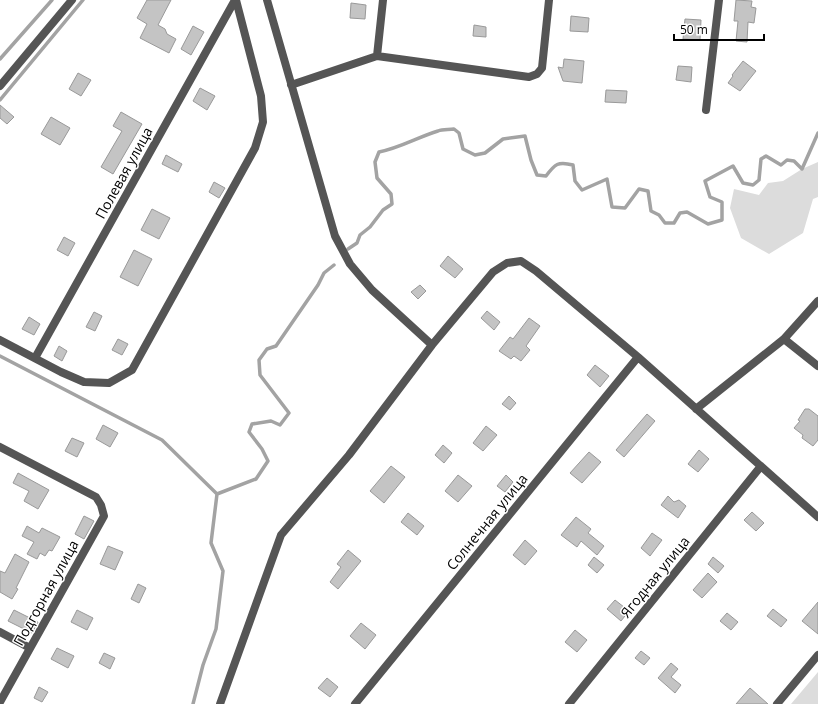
<svg xmlns="http://www.w3.org/2000/svg" width="818" height="704" font-family="'Open Sans',sans-serif">
	<rect width="100%" height="100%" fill="#fff"/>
	<path fill="#dcdcdc" d="M818,162V197L813,199L803,233L769,254L741,238L730,208L734,189L759,195L768,183L783,181L802,169Z
		M818,672V704H791Z"/>
	<g fill="none" stroke-linecap="round" stroke-linejoin="round">
		<path stroke="#a3a3a3" stroke-width="3.5" d="M0,59L52,0
			M0,100L83,0
			M348,249L357,243L360,235L370,227L383,210L392,204L391,194L377,178L375,162L379,152C400,148 418,137 438,131C443,129 449,130 454,129L459,133L463,149L475,155L485,153L503,139L525,136L531,160L537,175L546,176C555,164 558,161 573,165L575,181L582,190L607,179L612,207L625,208L639,189L648,191L651,211L659,215L665,223H674L680,213L687,212L708,224L722,220V202L710,197L705,181L733,166L743,183L753,185L759,180L761,159L766,156L781,165L787,160L794,161L802,169L818,133
			M0,356L162,440L217,494
			M193,704L203,665L216,629L223,571L211,543L217,494L256,479L268,461L262,449L249,432L252,424L271,421L280,425L289,413L260,375L259,360L267,349L276,346L318,285L324,273L334,265"/>
	</g>
	<path fill="#c4c4c4" stroke="#999" d="M147,0H171L158,25L165,29L167,34L176,39L169,53L140,38L147,24L137,18Z
		M736,0L752,1L751,7L756,8L754,23L748,22L747,42L736,41L738,21H734Z
		M351,3L366,5L365,19L350,18Z
		M571,16L589,18L588,32L570,31Z
		M685,19L701,20L700,40L683,39Z
		M474,25L486,27V37L473,36Z
		M193,26L204,32L191,55L181,49Z
		M564,59L584,61L582,83L563,81L558,67L563,68Z
		M743,61L756,71L740,91L728,83L733,76L732,75Z
		M678,66L692,67L691,82L676,80Z
		M78,73L91,80L81,96L69,89Z
		M200,88L215,96L207,110L193,101Z
		M606,90L627,91L626,103L605,102Z
		M0,105L14,117L7,124L0,118Z
		M121,112L142,124L113,174L101,167L122,131L113,126Z
		M51,117L70,128L60,145L41,134Z
		M166,155L182,164L178,172L162,164Z
		M214,182L225,188L219,198L209,192Z
		M152,209L170,218L159,239L141,230Z
		M64,237L75,243L68,256L57,250Z
		M134,250L152,259L138,286L120,277Z
		M448,256L463,269L455,278L440,266Z
		M420,285L426,291L418,299L411,292Z
		M487,311L500,322L494,330L481,318Z
		M94,312L102,316L95,331L86,327Z
		M29,317L40,324L34,335L22,329Z
		M529,318L540,326L526,346L530,350L521,361L514,356L511,359L499,351L510,337L513,339Z
		M118,339L128,344L122,355L112,350Z
		M59,346L67,351L62,361L54,356Z
		M595,365L609,376L600,387L587,375Z
		M509,396L516,403L510,410L502,404Z
		M805,409H809L818,416V440L813,446L802,438L803,435L794,428L800,421L798,420Z
		M647,414L655,421L624,457L616,450Z
		M103,425L118,433L110,447L96,439Z
		M486,426L497,435L483,451L473,443Z
		M72,438L84,443L77,457L65,451Z
		M443,445L452,453L444,463L435,455Z
		M699,450L709,459L698,472L688,464Z
		M589,452L601,462L582,483L570,473Z
		M391,466L405,477L384,503L370,491Z
		M18,473L49,490L38,509L24,501L29,491L13,483Z
		M458,475L472,486L458,502L445,491Z
		M506,475L513,482L505,492L497,486Z
		M668,496L674,502L679,500L686,506L678,518L661,505Z
		M752,512L764,523L756,531L744,520Z
		M408,513L424,526L417,535L401,522Z
		M84,516L94,521L84,539L75,534Z
		M576,517L591,529L588,533L604,546L597,555L581,541L577,547L561,535Z
		M27,526L39,533L42,528L60,537L52,551L49,550L45,556L40,553L37,559L27,554L34,542L22,536Z
		M652,533L662,540L650,556L641,548Z
		M525,540L537,551L525,565L513,555Z
		M108,546L123,552L115,570L100,564Z
		M348,550L361,561L338,589L330,582L341,567L337,564Z
		M15,554L29,562L16,588L18,589L12,599L0,592V571L5,573Z
		M594,557L604,565L597,573L588,565Z
		M713,557L724,566L718,573L708,564Z
		M708,573L717,582L702,598L693,590Z
		M138,584L146,588L139,603L131,599Z
		M615,600L629,611L621,621L607,609Z
		M818,602V634L802,621Z
		M773,609L787,620L781,627L767,616Z
		M14,610L38,622L32,633L8,621Z
		M77,610L93,618L87,630L71,622Z
		M727,613L738,622L731,630L720,621Z
		M361,623L376,635L365,649L350,636Z
		M575,630L587,640L577,652L565,642Z
		M57,648L74,656L68,668L51,659Z
		M641,651L650,658L644,665L635,658Z
		M104,653L115,658L110,669L99,663Z
		M671,663L678,669L671,677L681,685L675,693L658,678Z
		M327,678L338,687L330,697L318,688Z
		M39,687L48,692L42,702L34,698Z
		M750,688L768,704H736Z"/>
	<g fill="none" stroke-linecap="round" stroke-linejoin="round">
		<path stroke="#555" stroke-width="8" d="M267,0L335,236L350,264L372,290L432,345
			M377,56L383,0
			M291,85L377,56L529,77L537,74L542,68L549,0
			M0,86L72,0
			M706,110L719,0
			M784,339L818,366
			M0,340L61,372L84,382L109,383L132,370L255,148L263,122L261,96L236,0
			M35,358L235,0
			M696,409L784,339L818,301
			M0,447L96,497L101,505L104,516L0,702
			M0,632L30,648
			M220,704L281,535L349,455L432,345L493,272L507,263L521,261L536,271L638,357L818,517
			M355,704L638,357
			M569,704L761,466
			M777,704L818,655"/>
	</g>
	<g text-anchor="middle" stroke-width="3" stroke-linejoin="round" paint-order="stroke">
		<g font-size="14" fill="#000" stroke="#fff">
			<text transform="translate(124 173) rotate(-61)" y="5">Полевая улица</text>
			<text transform="translate(487 522) rotate(-51)" y="5">Солнечная улица</text>
			<text transform="translate(655 577) rotate(-51)" y="5">Ягодная улица</text>
			<text transform="translate(46 593) rotate(-61)" y="5">Подгорная улица</text>
		</g>
	</g>
	<path d="M674 34v6h90v-6" fill="none" stroke="#000000" stroke-width="2"/>
	<text x="680" y="34" font-size="12" fill="#000000" stroke="#ffffff" stroke-width="3" paint-order="stroke">50 m</text>
</svg>
